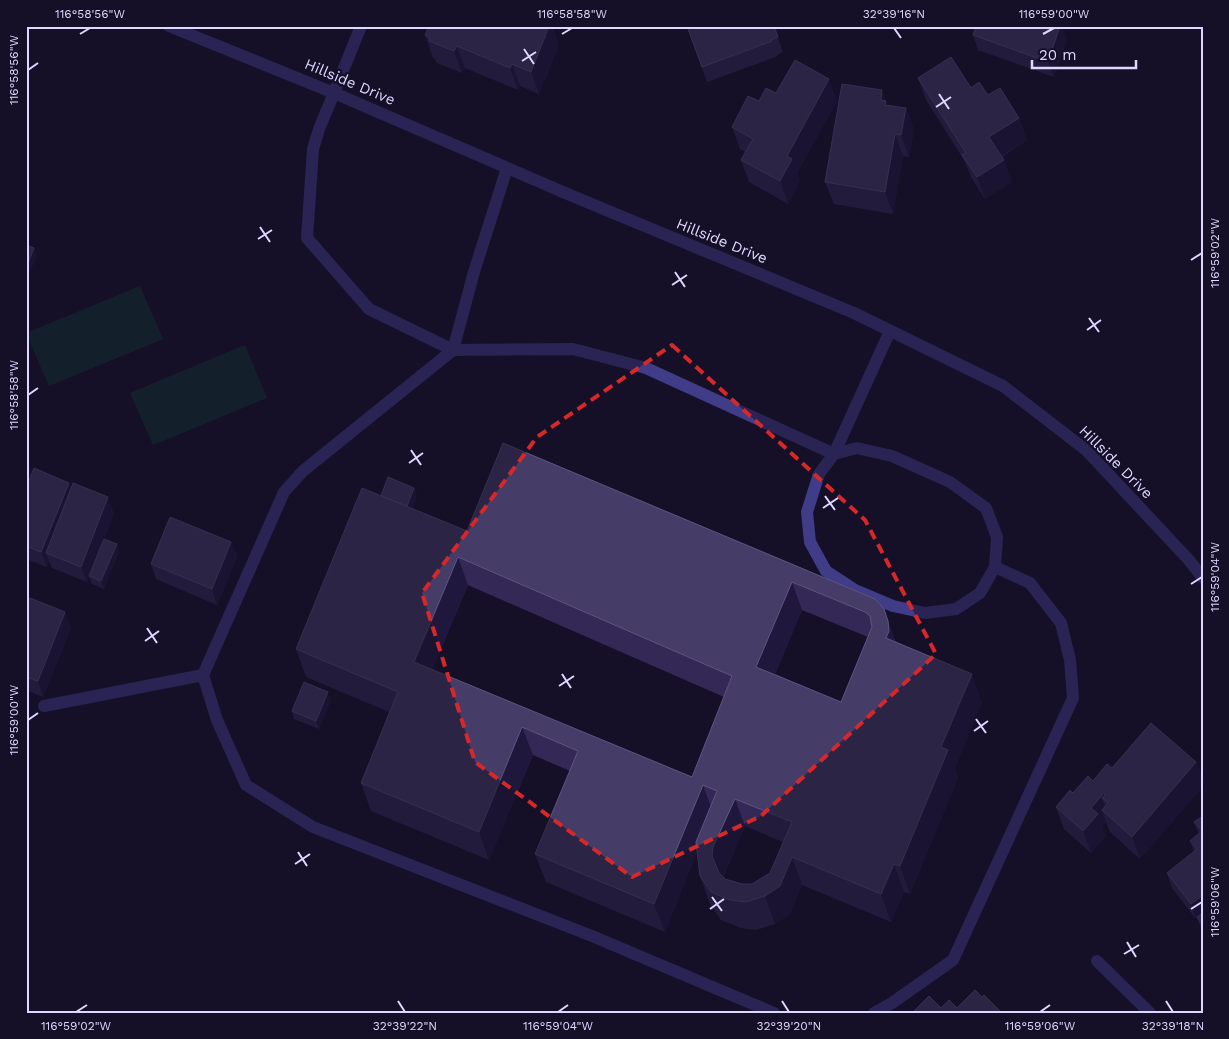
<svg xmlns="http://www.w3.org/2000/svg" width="1229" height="1039" font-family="'Work Sans',sans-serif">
	<rect width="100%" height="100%" fill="#151028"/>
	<path fill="#133232" d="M140,286L163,339L49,386L26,333Z
		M245,345L267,398L153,445L130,393Z"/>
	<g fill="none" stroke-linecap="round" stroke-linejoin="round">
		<path stroke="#413c87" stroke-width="12" d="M334,93L319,129L313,149L307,238L369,309L453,350L573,349L646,368L834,454L857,448L892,456L950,482L986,508L997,537L995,567L980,593L956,609L925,613L893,606L855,590L826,571L810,542L807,512L819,474L834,454L890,331
			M507,168L474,272L453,350L303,471L284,492L203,675L217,720L246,785L313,827L592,936L774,1013
			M44,706L203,675
			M874,1013L892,1003L953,960L1073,698L1070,660L1061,623L1030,583L995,567"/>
		<path stroke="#413c87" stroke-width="12" d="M334,93L361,26
			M1097,961L1150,1013"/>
		<path stroke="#413c87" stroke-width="12" d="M169,26L334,93L570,195L854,313L1003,386L1086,450L1188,559L1203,578"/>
	</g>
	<path fill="#342956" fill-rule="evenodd" d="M429,26H552L559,45L539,94L520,86L518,90L465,68L462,73L437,63L435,59L433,58L425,35Z
		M774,26L783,52L777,55L778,56L707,82L688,29Z
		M1063,30L1067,40L1054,77L978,50L973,35Z
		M918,78L971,88L988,95L1019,118L1027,140L1002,157L1012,182L985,199L971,177L964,160L926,100Z
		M776,93L837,101L797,173L800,181L788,204L749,182L741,160L746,152L740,149L732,127L759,101Z
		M888,105L906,108L914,130L909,157L903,156L893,214L834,204L825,182Z
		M503,443L875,599L896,642L982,702L955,768L958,778L910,894L904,892L891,922L802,885L790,914L775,924L756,930L741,928L721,920L710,904L700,876L697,852L665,932L546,882L535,854L570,771L533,755L489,860L371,811L361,783L389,712L306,677L296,649L381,496L414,488L417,496L412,509L467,531ZM468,585L724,697L692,777L432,670ZM802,610L868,637L841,702L775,674ZM745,826L783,842L770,873L752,884H742L725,879L723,877Z
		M26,466L29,467L32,474L69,483L71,489L114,513L94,564L119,552L104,589L92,584L89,576L87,582L52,568L49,561L47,567L26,559Z
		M231,542L237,557L217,605L156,579L151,564Z
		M26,601L27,604L71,628L43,697L26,690Z
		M331,700L319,729L294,719L292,711Z
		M1196,762L1203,779V786L1140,859L1110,832L1106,822L1102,826L1106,836L1091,853L1064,829L1056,807L1073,793L1112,768Z
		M1203,816V933L1197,918L1196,919L1172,888L1167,873L1194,852L1190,841L1199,834L1194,822Z"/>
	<path fill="#20173c" d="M549,26H552L559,45L539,94L531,72Z
		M1056,26H1064L1063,30L1067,40L1054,77L1048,62Z
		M457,46L465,68L462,73L454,51Z
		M512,64L520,86L518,90L510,68Z
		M829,79L837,101L797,173L800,181L788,204L780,181L787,156Z
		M882,90L894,123L881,100Z
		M906,108L914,130L909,157L901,135Z
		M1019,118L1027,140L997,159L989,137Z
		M895,134L903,156L893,214L885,192Z
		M1004,160L1012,182L985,199L977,177Z
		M34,248L37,256L26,282V268Z
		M29,467L35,482L26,504V475Z
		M69,483L74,498L46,553L49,561L47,567L41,552Z
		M414,488L417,496L405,525L402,517Z
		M108,497L114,513L87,582L81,567Z
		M231,542L237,557L217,605L212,589Z
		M117,544L119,552L104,589L101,581Z
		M458,557L468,585L424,690L414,662Z
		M792,582L802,610L766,695L756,667Z
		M884,609L894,637L898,648L886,638Z
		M65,612L71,628L43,697L38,681Z
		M972,674L982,702L955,768L958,778L910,894L900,866L941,747Z
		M328,692L331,700L319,729L316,721Z
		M522,727L533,755L489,860L479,832Z
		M1196,762L1203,779V786L1140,859L1132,837Z
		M703,785L713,813L665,932L654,904Z
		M1104,793L1107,802L1102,798L1109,816L1102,810L1106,822L1102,826L1106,836L1091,853L1083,831L1091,808Z
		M735,799L745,826L723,875V884L712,856L713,847Z
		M792,857L802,885L790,914L775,924L765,896Z
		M894,864L904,892L891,922L881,894Z
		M1203,895V913L1202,911L1203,914L1196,919L1191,904Z"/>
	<path fill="#463c68" stroke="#5e5480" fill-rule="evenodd" d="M429,26H549L531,72L512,64L510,68L457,46L454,51L429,41L430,38L425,35Z
		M693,26H774L778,37L771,40L772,41L702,67L688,29L694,27Z
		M976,26H1060L1048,62L973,35Z
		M951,57L971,88L979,82L988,95L1000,88L1019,118L989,137L1004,160L977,177L962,155L966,153L918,78Z
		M795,60L829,79L787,156L792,159L780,181L741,160L753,139L732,127L748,96L759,101L766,88L776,93Z
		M842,84L882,90L881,100L886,101L885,105L906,108L901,135L895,134L885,192L825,182Z
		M26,245L34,248L26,268Z
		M503,443L875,599L884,609L888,621L889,631L886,638L972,674L941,747L948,750L900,866L894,864L881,894L792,857L780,886L765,896L746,902L730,900L711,892L700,876L696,842L717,791L703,785L654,904L535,854L578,751L522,727L479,832L361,783L398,692L296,649L362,488L467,531ZM458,557L732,676L692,777L414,662ZM792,582L865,612L870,616L872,627L841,702L756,667ZM735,799L792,822L770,873L752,884H742L725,879L719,873L712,856L713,847Z
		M26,466L29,467L26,475Z
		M34,468L69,483L41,552L26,546V489Z
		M388,477L414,488L407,506L381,496Z
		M73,483L108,497L81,567L46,553Z
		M170,517L231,542L212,589L151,564Z
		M104,539L117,544L101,581L89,576Z
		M30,598L65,612L38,681L26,677V607Z
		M304,682L328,692L316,721L292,711Z
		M1151,723L1196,762L1132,837L1102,810L1108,803L1102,798L1105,795L1104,793L1091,808L1098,814L1083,831L1056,807L1070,790L1073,793L1088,776L1093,781L1107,764L1112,768Z
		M1203,816V895L1191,904L1167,873L1197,849L1190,841L1202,831L1194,822Z
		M1203,910V925L1197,917L1203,913L1202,911Z
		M975,990L982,997L984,995L1002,1013H912L929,996L941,1008L949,1000L957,1008Z"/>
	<path d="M0 0H1229V1039H0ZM672,345L865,520L936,654L761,816L632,877L475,762L422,593L537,437Z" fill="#151028" fill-opacity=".55" fill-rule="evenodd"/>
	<path fill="none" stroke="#d62828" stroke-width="4" stroke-dasharray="10 6" stroke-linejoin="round" d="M672,345L865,520L936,654L761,816L632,877L475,762L422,593L537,437Z"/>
	<path fill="none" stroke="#ddd8ff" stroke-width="2" d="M894,28L901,38M80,34L90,28M562,34L572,28M1043,34L1054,28M524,49L534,64M522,61L536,52M28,70L38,63M939,94L949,109M936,107L951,97M260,227L270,242M258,239L272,230M1191,260L1202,253M675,272L685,287M672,285L687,275M1089,318L1099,332M1087,330L1101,320M28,395L38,388M411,450L421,465M409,463L423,453M825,496L835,510M823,508L838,498M1191,584L1202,577M147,628L157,643M145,641L159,631M562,674L571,688M559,686L574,676M976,719L986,733M28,720L38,713M974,731L988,721M298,852L307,866M295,864L310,854M712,897L722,911M710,909L724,899M1191,909L1202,902M1127,942L1136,957M1124,954L1139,945M398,1001L405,1012M782,1001L789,1012M1166,1001L1173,1012M76,1012L87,1005M558,1012L568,1005M1040,1012L1050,1005"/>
	<g text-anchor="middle" stroke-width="5" stroke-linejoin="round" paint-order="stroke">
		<g font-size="15" fill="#ddd8ff" stroke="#151028">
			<text transform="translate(350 82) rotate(23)" y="5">Hillside Drive</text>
			<text transform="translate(722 241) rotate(22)" y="5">Hillside Drive</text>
			<text transform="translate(1116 462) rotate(45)" y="5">Hillside Drive</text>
		</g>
	</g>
	<rect width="1229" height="1039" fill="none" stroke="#151028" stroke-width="55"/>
	<path d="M1032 60v8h104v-8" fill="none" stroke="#ddd8ff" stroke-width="2.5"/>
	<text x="1039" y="60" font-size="15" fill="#ddd8ff" stroke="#151028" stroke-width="4" paint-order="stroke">20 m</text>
	<rect x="28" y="28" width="1174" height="984" fill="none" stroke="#ddd8ff" stroke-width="2"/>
	<g font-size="12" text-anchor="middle" fill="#ddd8ff">
		<text x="90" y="18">116°58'56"W</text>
		<text x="572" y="18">116°58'58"W</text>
		<text x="894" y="18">32°39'16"N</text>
		<text x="1054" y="18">116°59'00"W</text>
		<text transform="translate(14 70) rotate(-90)" y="4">116°58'56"W</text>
		<text transform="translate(1215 253) rotate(-90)" y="4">116°59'02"W</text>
		<text transform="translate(14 395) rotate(-90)" y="4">116°58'58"W</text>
		<text transform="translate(1215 577) rotate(-90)" y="4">116°59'04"W</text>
		<text transform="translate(14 720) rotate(-90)" y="4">116°59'00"W</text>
		<text transform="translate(1215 902) rotate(-90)" y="4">116°59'06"W</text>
		<text x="76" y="1030">116°59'02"W</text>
		<text x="405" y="1030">32°39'22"N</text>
		<text x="558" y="1030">116°59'04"W</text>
		<text x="789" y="1030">32°39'20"N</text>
		<text x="1040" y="1030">116°59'06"W</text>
		<text x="1173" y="1030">32°39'18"N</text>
	</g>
</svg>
